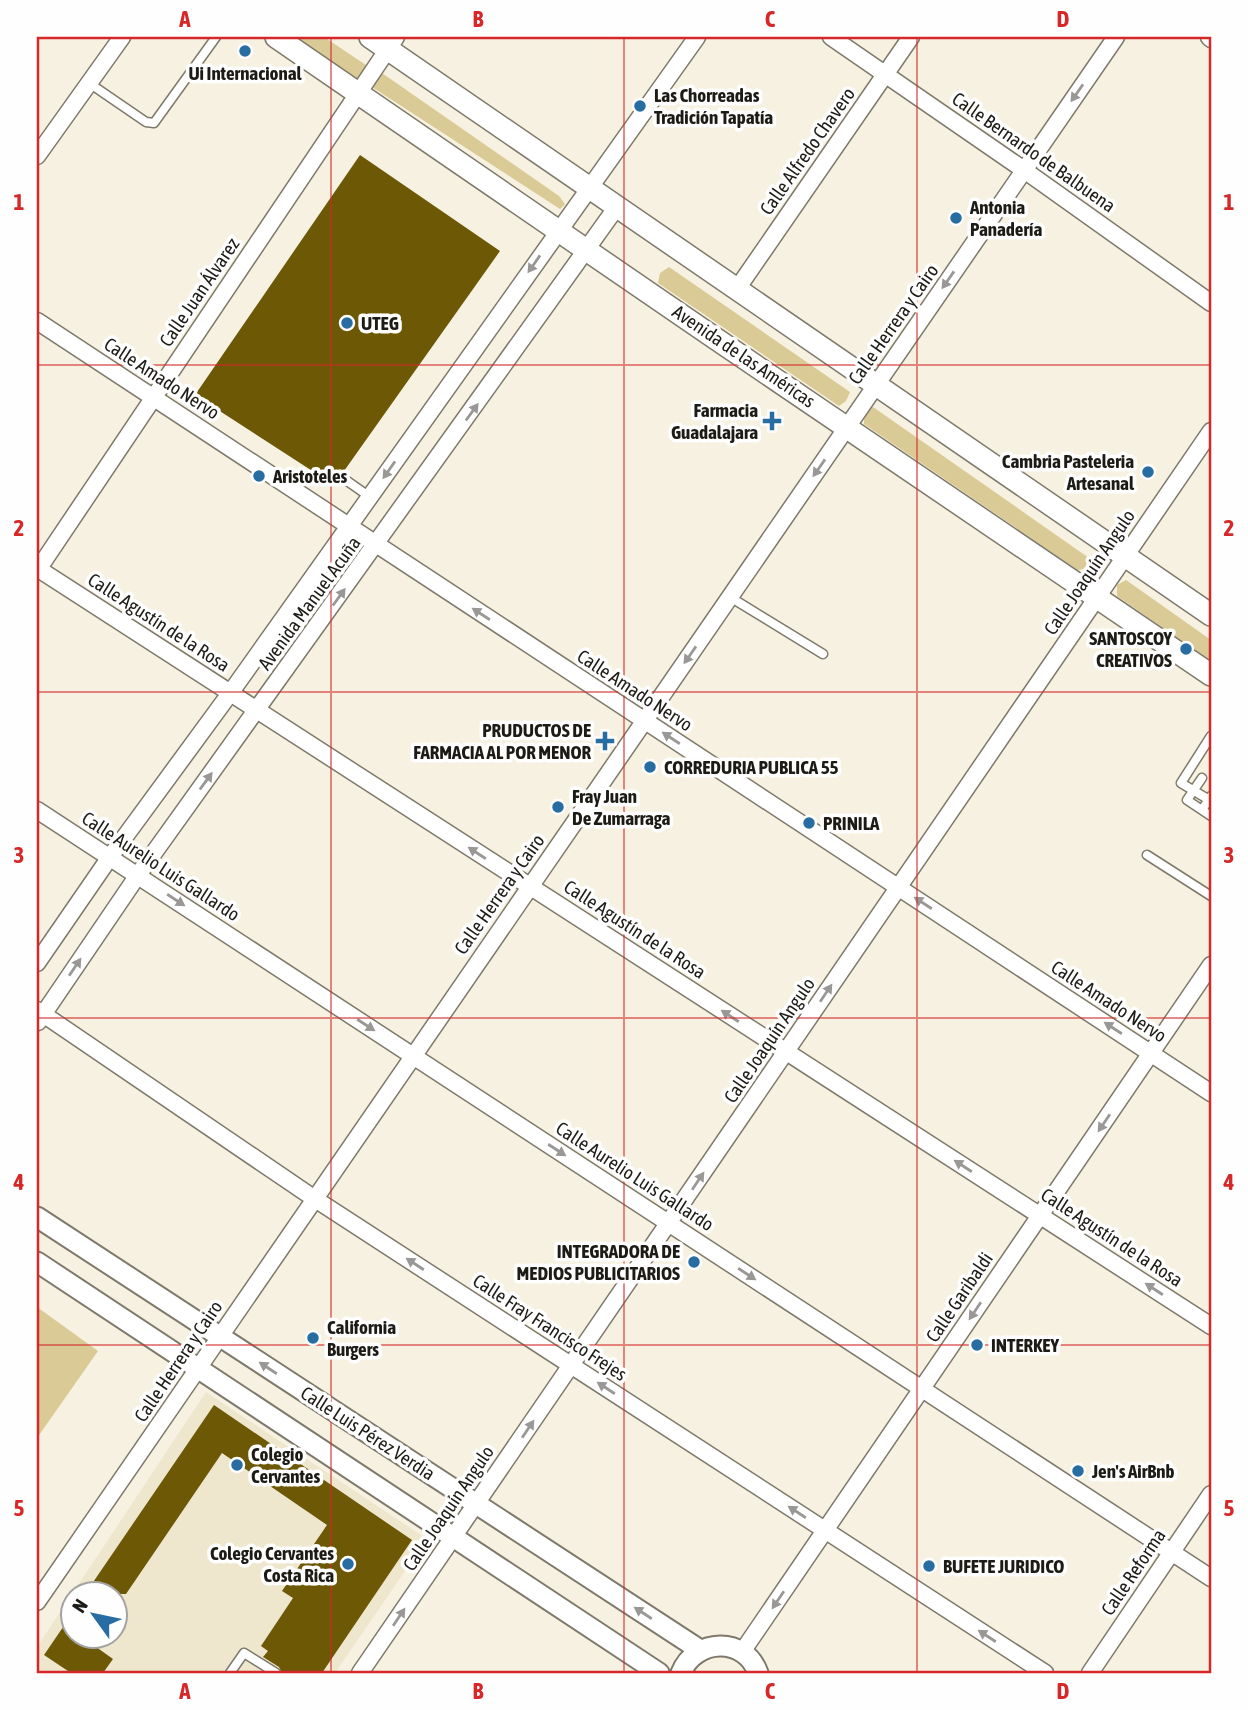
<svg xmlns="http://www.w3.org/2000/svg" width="1248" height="1710" font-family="'Asap Condensed',sans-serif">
	<rect width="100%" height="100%" fill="#f6f1e0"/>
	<path fill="#eee7ce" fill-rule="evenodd" d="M206,1392L427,1539L335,1673H37V1647ZM74,1594H116V1636H74Z"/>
	<path fill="#daca95" d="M294,37H324L369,67L358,82Z
		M379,71L559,196L565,204L560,209L372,87Z
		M669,267L850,392L846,401L839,406L658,283L660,273Z
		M873,407L1089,558L1090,568L1078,570L864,424V412Z
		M1126,580L1211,640V661L1117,596V585Z
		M37,1307L98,1351L37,1438Z"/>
	<path fill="#6c5805" d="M360,155L500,251L344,471L340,469L335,472L333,476L337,482L334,485L195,395Z
		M214,1405L412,1540L322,1673H282L279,1667L263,1657L268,1651L261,1646L293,1598L282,1591L327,1525L222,1453L126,1594H85Z
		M74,1611V1636H97L92,1644L113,1659L103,1673H71L44,1655Z"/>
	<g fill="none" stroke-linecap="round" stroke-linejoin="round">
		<g stroke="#7e796a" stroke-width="11">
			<path id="service" d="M89,83L146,122L154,123L216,37
				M340,476L370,497
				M730,597L823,654
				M1211,736L1181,783L1211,801
				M1202,778L1187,800L1202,810
				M1211,796L1202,810L1211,816
				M1147,855L1211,896
				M230,1673L244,1653L276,1673"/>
		</g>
		<g stroke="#7e796a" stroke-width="19">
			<path id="minor" d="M831,37L1024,170L1211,303
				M1209,37L1211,39
				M37,156L122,37
				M737,289L911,37
				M37,321L1211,1093
				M37,568L1211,1326
				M37,571L396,37
				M37,810L1211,1578
				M37,963L110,857L231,692L697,37
				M37,1010L315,1199L1045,1673
				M38,1022L138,875L616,208
				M37,1602L1116,37
				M742,1652L1211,965
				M360,1673L1211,431
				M1090,1673L1211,1494"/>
		</g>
		<g stroke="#7e796a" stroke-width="23">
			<path id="tertiary" d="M37,1217L700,1650
				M37,1262L659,1673
				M681,1673C695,1638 745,1636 758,1673"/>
		</g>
		<g stroke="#7e796a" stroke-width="24">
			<path id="secondary" d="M276,37C586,252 899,463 1211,675
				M370,37L1211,615"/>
		</g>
		<use href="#service" stroke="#fff" stroke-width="8"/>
		<use href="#minor" stroke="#fff" stroke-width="16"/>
		<use href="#tertiary" stroke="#fff" stroke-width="19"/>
		<use href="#secondary" stroke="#fff" stroke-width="21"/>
	</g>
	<defs><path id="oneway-solid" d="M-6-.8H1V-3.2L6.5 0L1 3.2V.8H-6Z" transform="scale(1.75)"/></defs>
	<g fill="#999896">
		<use href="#oneway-solid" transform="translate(1077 93) rotate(125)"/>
		<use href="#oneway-solid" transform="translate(534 264) rotate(125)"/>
		<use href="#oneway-solid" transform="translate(948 280) rotate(125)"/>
		<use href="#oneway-solid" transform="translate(472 412) rotate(-54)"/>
		<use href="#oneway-solid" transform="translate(819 468) rotate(125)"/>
		<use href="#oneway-solid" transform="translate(389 470) rotate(125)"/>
		<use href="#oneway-solid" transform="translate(339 597) rotate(-54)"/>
		<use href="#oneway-solid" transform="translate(481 614) rotate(-147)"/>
		<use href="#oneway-solid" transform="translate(690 655) rotate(125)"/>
		<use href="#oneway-solid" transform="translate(671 738) rotate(-147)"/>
		<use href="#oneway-solid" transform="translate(206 781) rotate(-54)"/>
		<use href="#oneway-solid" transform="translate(477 853) rotate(-147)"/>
		<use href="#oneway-solid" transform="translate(176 900) rotate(33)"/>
		<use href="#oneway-solid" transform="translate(923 903) rotate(-147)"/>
		<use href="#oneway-solid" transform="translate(75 967) rotate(-56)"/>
		<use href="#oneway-solid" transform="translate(826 993) rotate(-56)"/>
		<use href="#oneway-solid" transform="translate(730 1016) rotate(-147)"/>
		<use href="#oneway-solid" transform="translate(366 1025) rotate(33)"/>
		<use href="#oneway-solid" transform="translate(1113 1028) rotate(-147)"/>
		<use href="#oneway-solid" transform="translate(1104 1123) rotate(124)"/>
		<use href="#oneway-solid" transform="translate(557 1150) rotate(33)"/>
		<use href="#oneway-solid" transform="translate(963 1166) rotate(-147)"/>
		<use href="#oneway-solid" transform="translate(698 1181) rotate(-56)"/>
		<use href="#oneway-solid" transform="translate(415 1264) rotate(-147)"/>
		<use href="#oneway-solid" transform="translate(747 1274) rotate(33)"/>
		<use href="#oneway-solid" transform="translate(1154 1289) rotate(-147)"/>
		<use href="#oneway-solid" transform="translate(975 1311) rotate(124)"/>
		<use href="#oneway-solid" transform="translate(268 1368) rotate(-147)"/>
		<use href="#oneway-solid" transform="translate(606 1388) rotate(-147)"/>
		<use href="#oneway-solid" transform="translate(528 1429) rotate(-56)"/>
		<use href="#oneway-solid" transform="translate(797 1512) rotate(-147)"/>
		<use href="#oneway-solid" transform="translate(778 1600) rotate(124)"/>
		<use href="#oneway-solid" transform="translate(643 1613) rotate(-147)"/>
		<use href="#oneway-solid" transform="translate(399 1617) rotate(-56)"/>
		<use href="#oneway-solid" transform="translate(987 1636) rotate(-147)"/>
	</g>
	<path fill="none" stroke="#d62828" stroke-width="2" stroke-opacity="0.55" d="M331,37V1673M624,37V1673M917,37V1673M37,365H1211M37,692H1211M37,1018H1211M37,1345H1211"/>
	<g fill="#286da2" stroke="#fefefe" stroke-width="2.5">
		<circle cx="245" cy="51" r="7"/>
		<circle cx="640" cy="106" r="7"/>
		<circle cx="956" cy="218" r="7"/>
		<circle cx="347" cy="323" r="7"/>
		<path d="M768.5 410.5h7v7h7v7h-7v7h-7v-7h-7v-7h7z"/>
		<circle cx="1148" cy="472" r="7"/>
		<circle cx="259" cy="476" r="7"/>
		<circle cx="1186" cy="649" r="7"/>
		<path d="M601.5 730.5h7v7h7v7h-7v7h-7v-7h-7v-7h7z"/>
		<circle cx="650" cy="767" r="7"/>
		<circle cx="558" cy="807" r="7"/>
		<circle cx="809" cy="823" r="7"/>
		<circle cx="694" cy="1262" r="7"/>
		<circle cx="313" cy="1338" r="7"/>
		<circle cx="977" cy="1345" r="7"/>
		<circle cx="237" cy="1465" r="7"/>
		<circle cx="1078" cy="1471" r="7"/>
		<circle cx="348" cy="1564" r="7"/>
		<circle cx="929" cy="1566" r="7"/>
	</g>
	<g text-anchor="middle" stroke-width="7" stroke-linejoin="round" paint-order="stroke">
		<g font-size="19" font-weight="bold" fill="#1d1b15" stroke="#fefefe" text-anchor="start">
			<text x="245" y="80" text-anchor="middle">Ui Internacional</text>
			<text x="654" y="102">Las Chorreadas<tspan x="654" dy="22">Tradición Tapatía</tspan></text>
			<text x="970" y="214">Antonia<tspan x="970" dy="22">Panadería</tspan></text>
			<text x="361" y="330">UTEG</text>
			<text x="758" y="417" text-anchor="end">Farmacia<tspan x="758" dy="22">Guadalajara</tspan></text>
			<text x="1134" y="468" text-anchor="end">Cambria Pasteleria<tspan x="1134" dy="22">Artesanal</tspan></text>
			<text x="273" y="483">Aristoteles</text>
			<text x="1172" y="645" text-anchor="end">SANTOSCOY<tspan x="1172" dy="22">CREATIVOS</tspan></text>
			<text x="591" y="737" text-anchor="end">PRUDUCTOS DE<tspan x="591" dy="22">FARMACIA AL POR MENOR</tspan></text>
			<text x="664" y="774">CORREDURIA PUBLICA 55</text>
			<text x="572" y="803">Fray Juan<tspan x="572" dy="22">De Zumarraga</tspan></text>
			<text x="823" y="830">PRINILA</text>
			<text x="680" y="1258" text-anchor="end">INTEGRADORA DE<tspan x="680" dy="22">MEDIOS PUBLICITARIOS</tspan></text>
			<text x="327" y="1334">California<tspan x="327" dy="22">Burgers</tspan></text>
			<text x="991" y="1352">INTERKEY</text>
			<text x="251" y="1461">Colegio<tspan x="251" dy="22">Cervantes</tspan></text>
			<text x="1092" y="1478">Jen's AirBnb</text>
			<text x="334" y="1560" text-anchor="end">Colegio Cervantes<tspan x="334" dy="22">Costa Rica</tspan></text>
			<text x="943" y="1573">BUFETE JURIDICO</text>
		</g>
		<g font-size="19" fill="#1d1b15" stroke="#fefefe">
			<text transform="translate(807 151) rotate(-55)" y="7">Calle Alfredo Chavero</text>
			<text transform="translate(1034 152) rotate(35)" y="7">Calle Bernardo de Balbuena</text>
			<text transform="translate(199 292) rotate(-56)" y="7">Calle Juan Álvarez</text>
			<text transform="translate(893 324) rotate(-55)" y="7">Calle Herrera y Cairo</text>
			<text transform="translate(744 356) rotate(34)" y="7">Avenida de las Américas</text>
			<text transform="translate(162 378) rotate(33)" y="7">Calle Amado Nervo</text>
			<text transform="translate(1089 572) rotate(-56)" y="7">Calle Joaquín Angulo</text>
			<text transform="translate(309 603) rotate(-54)" y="7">Avenida Manuel Acuña</text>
			<text transform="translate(159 622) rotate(33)" y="7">Calle Agustín de la Rosa</text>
			<text transform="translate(635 690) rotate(33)" y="7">Calle Amado Nervo</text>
			<text transform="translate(161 866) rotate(33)" y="7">Calle Aurelio Luis Gallardo</text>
			<text transform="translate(499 894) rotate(-55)" y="7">Calle Herrera y Cairo</text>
			<text transform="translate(635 929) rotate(33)" y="7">Calle Agustín de la Rosa</text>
			<text transform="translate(1109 1001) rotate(33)" y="7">Calle Amado Nervo</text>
			<text transform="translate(769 1040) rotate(-56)" y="7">Calle Joaquín Angulo</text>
			<text transform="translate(635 1176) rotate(33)" y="7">Calle Aurelio Luis Gallardo</text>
			<text transform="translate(1112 1237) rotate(33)" y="7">Calle Agustín de la Rosa</text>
			<text transform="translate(959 1297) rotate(-56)" y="7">Calle Garibaldi</text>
			<text transform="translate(550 1327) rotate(33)" y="7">Calle Fray Francisco Frejes</text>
			<text transform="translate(178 1361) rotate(-56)" y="7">Calle Herrera y Cairo</text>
			<text transform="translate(368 1433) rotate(33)" y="7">Calle Luis Pérez Verdia</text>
			<text transform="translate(448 1508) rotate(-56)" y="7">Calle Joaquín Angulo</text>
			<text transform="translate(1133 1572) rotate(-56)" y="7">Calle Reforma</text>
		</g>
	</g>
	<rect width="1248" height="1710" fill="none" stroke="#fefefe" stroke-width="77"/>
	<g transform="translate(94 1615) rotate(303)"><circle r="33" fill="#fefefe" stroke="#a4a3a1" stroke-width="2"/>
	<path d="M0-5L12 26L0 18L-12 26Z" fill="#286da2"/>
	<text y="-10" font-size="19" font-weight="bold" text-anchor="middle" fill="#1d1b15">N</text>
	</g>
	<rect x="38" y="38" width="1172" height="1634" fill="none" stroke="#d62828" stroke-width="2.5"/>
	<g font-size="23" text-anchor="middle" font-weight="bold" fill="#d62828">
		<text x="185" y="27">A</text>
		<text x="478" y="27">B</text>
		<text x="770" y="27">C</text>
		<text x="1063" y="27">D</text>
		<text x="19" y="210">1</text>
		<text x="1229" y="210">1</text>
		<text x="19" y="536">2</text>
		<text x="1229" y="536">2</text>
		<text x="19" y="863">3</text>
		<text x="1229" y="863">3</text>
		<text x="19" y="1190">4</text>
		<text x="1229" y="1190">4</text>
		<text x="19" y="1516">5</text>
		<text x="1229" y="1516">5</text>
		<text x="185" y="1699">A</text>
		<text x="478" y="1699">B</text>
		<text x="770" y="1699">C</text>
		<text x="1063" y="1699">D</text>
	</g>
</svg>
